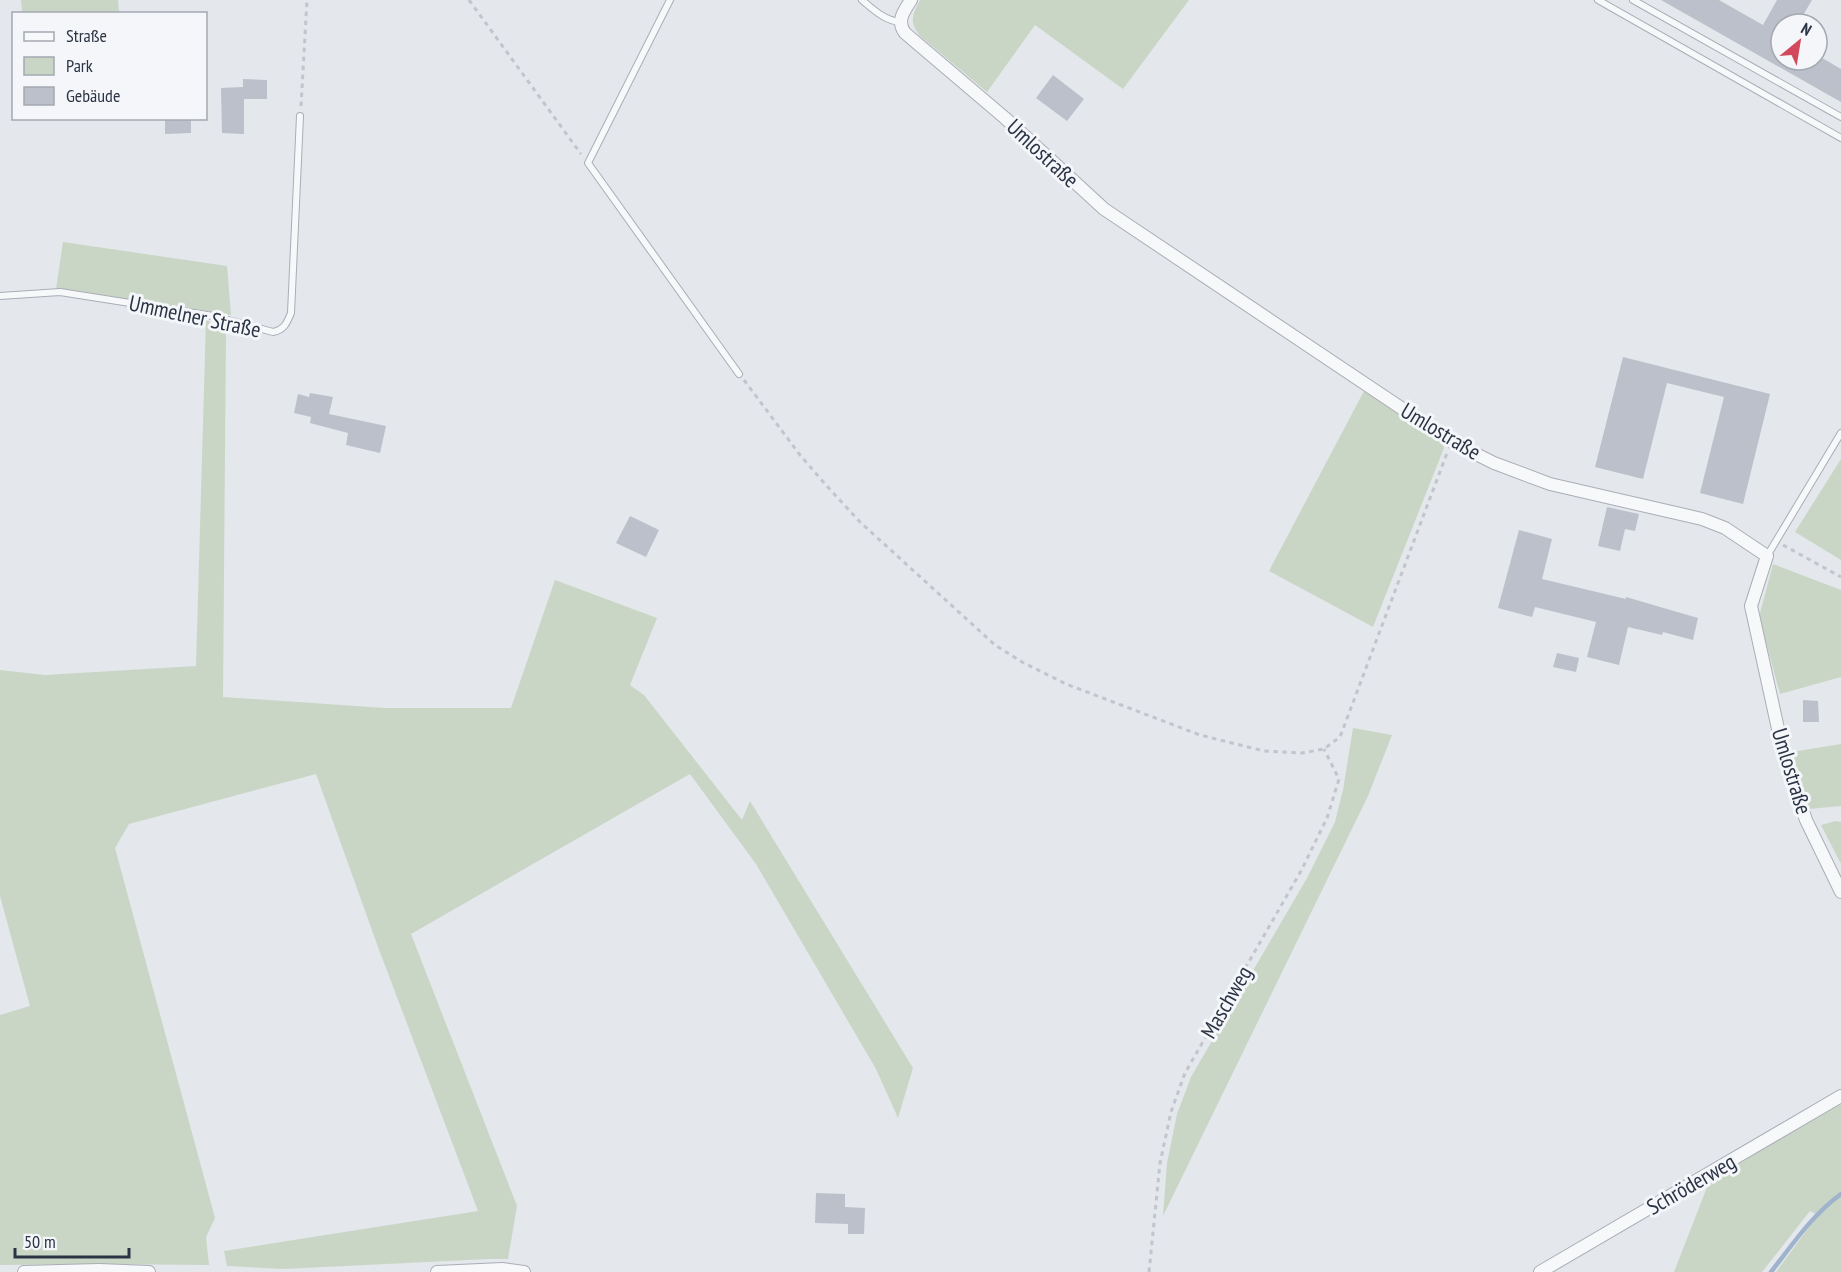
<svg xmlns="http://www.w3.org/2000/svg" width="1841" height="1272" font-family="'PT Sans Narrow',sans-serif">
	<rect width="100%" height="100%" fill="#e4e7ec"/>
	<path fill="#c9d6c5" d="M21,0H118L119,13H22Z
		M920,0H1189L1123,89L1035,25L987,92L920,36C909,22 912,15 920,0Z
		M63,242L227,266L231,315L56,289Z
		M206,320L226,330L223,697L385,708H511L555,580L657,618L630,685L644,695L742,820L750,801L913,1068L898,1118L876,1069L756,864L690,774L411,934L517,1206L508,1259H489L283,1269L227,1266L224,1251L478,1211L378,947L316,774L129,824L115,848L215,1218L206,1237L209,1265L101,1264L0,1265V1015L30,1006L0,896V670L45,675L196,666Z
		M1364,391L1441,440L1444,448L1373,627L1269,571Z
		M1841,459V560L1795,532Z
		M1773,564L1841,590V677L1780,694L1759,617Z
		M1353,728L1392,735L1368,796L1163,1216L1167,1163L1177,1114L1191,1077L1307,878L1335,822L1343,790Z
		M1841,744V806L1809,809L1792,752Z
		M1836,821L1841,822V864L1821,825Z
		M1841,1102V1272H1776L1818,1215L1810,1211L1762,1272H1674L1709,1182Z"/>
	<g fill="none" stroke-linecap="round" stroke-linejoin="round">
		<path stroke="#9fb4cc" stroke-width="4.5" d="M1771,1272C1793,1244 1812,1215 1841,1194"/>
	</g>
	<path fill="#bbc0ca" d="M1661,0H1719L1763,25L1777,0H1812L1798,24H1781V60H1817V55L1841,69V102Z
		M1053,75L1084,99L1067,121L1036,98Z
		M243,79L267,80V99H244V134L222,133L221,88L243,87Z
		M165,118H191V133L165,134Z
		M1623,357L1770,394L1743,504L1700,493L1724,397L1667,383L1643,479L1595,467Z
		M310,393L333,397L329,414L386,426L380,453L346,445L348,433L310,423L311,417L294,413L298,394L309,397Z
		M1607,507L1639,514L1635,531L1625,529L1620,551L1598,546Z
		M630,516L659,530L646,557L616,543Z
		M1519,530L1552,539L1542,579L1626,599V597L1698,618L1693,640L1663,632L1662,635L1628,627L1619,665L1587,657L1596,622L1535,607L1532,617L1498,608Z
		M1557,653L1579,658L1576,672L1553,667Z
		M1803,700L1818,701L1819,722H1803Z
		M816,1193L845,1194V1207L865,1208L864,1234H848V1224L815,1223Z"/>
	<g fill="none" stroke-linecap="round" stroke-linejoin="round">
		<g stroke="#a9aeb7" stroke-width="8">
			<path id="lane" d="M670,0L588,163L739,374
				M862,0C874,10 884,20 900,22
				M1598,0L1841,138
				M1633,0L1841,117
				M0,296L60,292L213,316L273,332C284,330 287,323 291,313L300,116
				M1767,556L1841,433"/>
		</g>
		<g stroke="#a9aeb7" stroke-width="14">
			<path id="street" d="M911,0C904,11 896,21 905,33L1005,118L1104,209L1452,442L1494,463L1550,484L1702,519L1725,528L1767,556L1751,606L1753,615L1784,756L1806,820L1841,892
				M24,1272L99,1270L149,1272
				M437,1272L502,1269L524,1272
				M1540,1272L1841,1096"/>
		</g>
		<path stroke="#c2c5cb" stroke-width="3" stroke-dasharray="4.5 4.5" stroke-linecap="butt" d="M469,0L581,154
			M301,106L307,0
			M744,380L800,455L825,484L860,522L995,645L1022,662L1066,684L1200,735L1264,751L1302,753L1324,749L1340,737L1447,453
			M1783,545L1841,577
			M1149,1272L1160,1163L1171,1112L1185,1073L1301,871L1327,818L1339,779L1324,749"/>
		<use href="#lane" stroke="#f7f8fa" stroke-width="6"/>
		<use href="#street" stroke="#f7f8fa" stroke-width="12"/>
	</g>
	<g text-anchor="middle" stroke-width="6" stroke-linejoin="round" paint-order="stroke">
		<g font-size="22" fill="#2b3445" stroke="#f4f6f9">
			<text transform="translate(1043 153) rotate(43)" y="8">Umlostraße</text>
			<text transform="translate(195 316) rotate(12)" y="8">Ummelner Straße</text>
			<text transform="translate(1441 431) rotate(31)" y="8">Umlostraße</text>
			<text transform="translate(1792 771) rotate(73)" y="8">Umlostraße</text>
			<text transform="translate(1226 1002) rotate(-60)" y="8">Maschweg</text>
			<text transform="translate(1691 1184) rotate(-30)" y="8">Schröderweg</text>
		</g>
	</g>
	<rect x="12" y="12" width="195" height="108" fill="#f4f6f9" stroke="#a4a8b1" stroke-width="1.5"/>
	<rect x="24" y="32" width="30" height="9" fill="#f7f8fa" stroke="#a4a8b1" stroke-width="1.5"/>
	<text x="66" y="42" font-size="18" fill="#2b3445">Straße</text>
	<rect x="24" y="57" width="30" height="18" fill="#c9d6c5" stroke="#a4a8b1" stroke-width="1.5"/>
	<text x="66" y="72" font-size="18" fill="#2b3445">Park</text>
	<rect x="24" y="87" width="30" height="18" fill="#bbc0ca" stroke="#a4a8b1" stroke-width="1.5"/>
	<text x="66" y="102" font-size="18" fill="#2b3445">Gebäude</text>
	<g transform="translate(1799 42) rotate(30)"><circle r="28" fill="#f4f6f9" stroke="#a4a8b1" stroke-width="1.5"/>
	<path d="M0-4.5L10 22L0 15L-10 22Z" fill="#d1495b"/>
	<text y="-9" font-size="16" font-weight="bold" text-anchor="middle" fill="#2b3445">N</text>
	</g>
	<path d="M15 1248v9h114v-9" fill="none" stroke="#2b3445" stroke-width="3"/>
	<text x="24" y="1248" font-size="18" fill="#2b3445" stroke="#f4f6f9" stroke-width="4.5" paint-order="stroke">50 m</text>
</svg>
